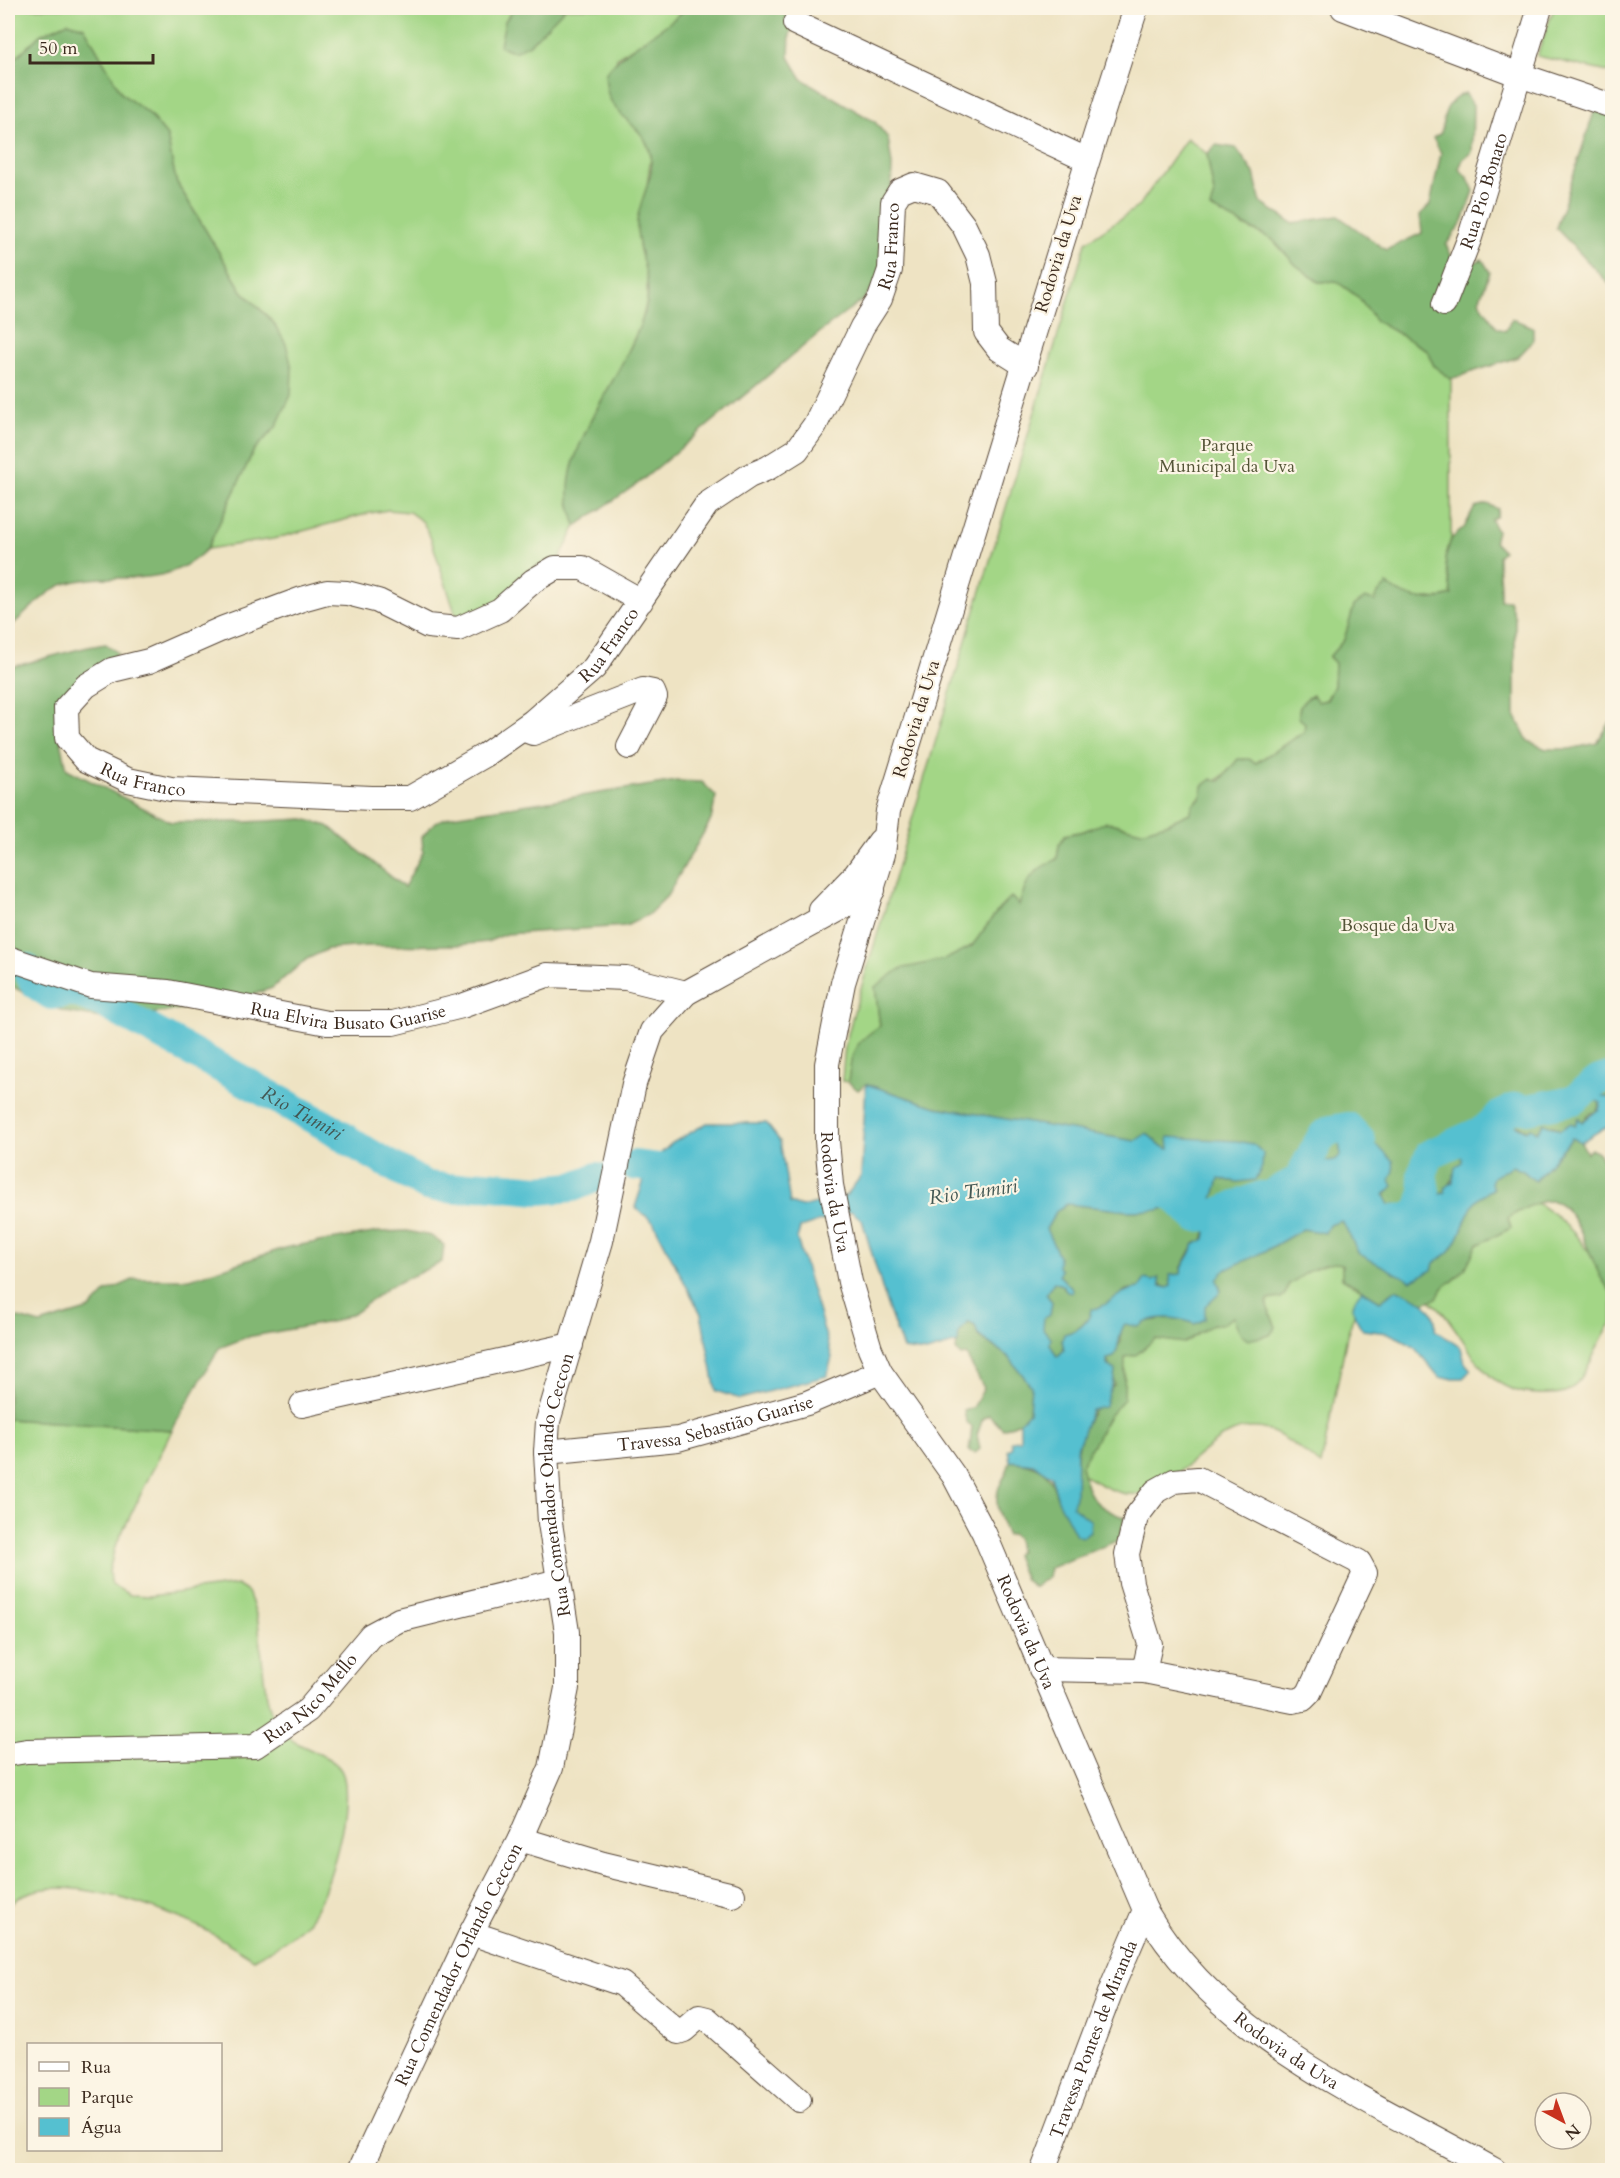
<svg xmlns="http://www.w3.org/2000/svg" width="1620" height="2178" font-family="Cardo,serif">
	<rect width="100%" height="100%" fill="#fcf5e5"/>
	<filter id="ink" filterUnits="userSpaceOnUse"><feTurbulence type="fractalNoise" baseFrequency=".0167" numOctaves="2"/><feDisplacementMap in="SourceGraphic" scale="12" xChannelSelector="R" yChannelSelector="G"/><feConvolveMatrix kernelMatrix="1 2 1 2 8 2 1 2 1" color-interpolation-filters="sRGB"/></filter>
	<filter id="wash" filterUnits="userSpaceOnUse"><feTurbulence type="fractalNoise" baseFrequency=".008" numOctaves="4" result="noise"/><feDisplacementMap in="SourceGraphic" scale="24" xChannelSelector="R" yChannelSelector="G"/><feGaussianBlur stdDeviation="1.35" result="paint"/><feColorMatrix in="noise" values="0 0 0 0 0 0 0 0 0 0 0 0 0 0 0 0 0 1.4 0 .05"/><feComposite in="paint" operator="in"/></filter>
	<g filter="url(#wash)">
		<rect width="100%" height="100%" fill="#eee3c3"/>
		<path fill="#a3d686" stroke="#6f8052" stroke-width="1.5" d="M8,8H514L505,21L565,8H682V12L666,27L617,57L609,98L644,136L651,156L639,246L647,275V300L642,321L624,361L592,417L572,467L569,502L576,526L552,573L461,631L431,539L423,522L409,512L388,510L370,513L273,539L207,549L254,450L276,427L273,322L242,291L176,181L167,136L149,114L122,94L84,27L68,22L40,35L8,65Z
			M1554,8H1612V73L1537,56Z
			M1187,138L1207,154L1214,194L1243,226L1272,239L1296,265L1318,282L1336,281L1358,297L1376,321L1427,350L1434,366L1451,379V539L1445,559L1452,595C1427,603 1409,600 1387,585L1375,601L1349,625L1344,640L1329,657L1335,663L1334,686L1326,700L1318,702L1305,723L1304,732L1256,763L1238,760C1225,778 1197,792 1190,813L1166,824L1141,831L1106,822L1084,831L1065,835L1059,845L1057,859C1032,871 1027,879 1019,905L1012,898C996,911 988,930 973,944C959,958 896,978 875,987L880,1026C853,1044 852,1050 848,1082L842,1081L845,1046L853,1015L1086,242L1139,206Z
			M1108,1114L1535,1202L1554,1214L1574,1233L1612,1280V1323C1596,1342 1592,1368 1574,1386C1567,1394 1554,1394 1544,1394C1481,1396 1474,1346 1439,1308C1432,1301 1422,1295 1413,1289L1356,1309L1347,1336L1321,1465C1305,1454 1286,1436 1267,1430C1217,1414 1185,1486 1137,1494C1115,1497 1089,1477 1070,1468Z
			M8,1419L172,1430L115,1547L109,1571L112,1585L130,1595L150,1596L237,1585L248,1592C252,1602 256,1612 258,1622C263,1652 262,1704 279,1729C293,1748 333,1753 342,1772C355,1801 329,1895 309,1920C296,1937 272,1948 254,1959C229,1944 204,1927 177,1917C136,1901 41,1867 8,1907Z"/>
		<path fill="#82b773" stroke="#5e7048" stroke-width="1.5" d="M514,8H565L530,44L514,52L500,46L505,21Z
			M682,8H802L790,34L789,57L802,79L875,122L888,138L892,165L889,253L882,277L863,300L824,329L640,482L576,526C574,519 571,511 570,504C558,446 636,362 647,302C652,275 635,249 637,222C639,200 655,177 651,155C645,127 618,119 609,97C606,90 606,81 605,74C625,46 657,36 682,12Z
			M68,22L84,27L122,94L149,114L167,136L176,181L242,291L273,322L286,344L292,368L291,395L276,427L254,450L207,549C159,596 112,567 62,585C46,591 21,618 8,629V65L40,35Z
			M1465,93L1473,105L1472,152L1463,159L1459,169L1468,178L1474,191L1463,221L1446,245L1464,280L1474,263L1482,259L1490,272L1479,301L1497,328L1505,331L1512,319L1533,327V341L1518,357L1451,379L1434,366L1427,350L1376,321L1358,297L1336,281L1319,282L1296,265L1272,239L1210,208L1214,194L1207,154L1216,145L1236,148L1254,173L1261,203L1292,223L1338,216L1386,250L1422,233L1420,215L1430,205L1441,153L1433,138L1441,133C1444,113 1446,101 1465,93Z
			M1595,109L1612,115V287L1556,228Z
			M1487,504L1498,509L1497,516L1491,520L1497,531L1494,542L1503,551L1498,556C1498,572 1501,585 1500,600H1509L1515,618V715L1528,741L1546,749H1570L1597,743L1612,719V1098L1600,1096L1596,1101L1601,1102L1596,1112L1591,1113L1582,1122L1578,1119L1574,1126L1560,1130L1552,1125C1538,1132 1531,1135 1518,1125L1478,1133L1481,1139L1474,1146L1466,1145L1462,1162L1445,1193L1432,1194L1410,1210H1396C1374,1194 1395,1183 1393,1161L1348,1140L1340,1143L1341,1155L1335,1161L1303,1164L1298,1189L1292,1195L1258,1203L1207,1223L1203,1242L1195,1243L1181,1269L1182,1274L1172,1279L1171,1286L1168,1288L1160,1285L1159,1278L1139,1288L1126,1290L1062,1340L1064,1350L1057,1357L1050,1344V1338L1043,1329V1318L1050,1315L1052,1302L1046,1294L1054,1282L1062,1285L1064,1289L1073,1290L1059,1275L1046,1229L1057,1210L1067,1204L1128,1211L1159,1210L1188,1201L1197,1210L1213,1199L1219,1179L1238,1182L1169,1138V1149L1159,1145L1155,1140L1135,1141L936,1107L866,1084L858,1090L848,1082C852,1050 853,1044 880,1026L875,987L900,969L946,959L972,946L999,909L1011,897L1019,905C1027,878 1032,871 1057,859L1059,845L1065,835L1084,831L1106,822L1141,831L1166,824L1190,813L1193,804L1201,798L1203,786L1212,779L1220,781L1238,759H1249L1256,763L1304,732L1305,723L1299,718C1298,706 1302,701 1313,695L1318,702L1327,700L1334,686L1335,663L1329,657L1344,640L1354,606L1365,598L1375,601L1378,593L1387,585C1409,600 1427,603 1452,595L1445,559L1451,539L1464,528L1475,507Z
			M106,644L118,653L56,719L67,769L171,822H246L304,819L328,826L404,887L423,852L422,837L435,822L452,816L676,781L702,782L716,796L711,820L667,896L648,915L626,926L506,934L487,942L459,945L367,946L328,949L307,959L272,988L237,1000L126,1018H101L70,1013L46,1005L8,984V665L10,667C42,661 73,648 106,644Z
			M1572,1138L1581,1142L1587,1153L1591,1149L1599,1154L1612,1175V1294C1608,1287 1602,1281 1599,1274C1591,1258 1573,1201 1551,1201C1537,1200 1520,1211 1508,1218L1511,1228L1477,1245L1465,1269L1453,1281L1446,1284L1437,1298L1424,1303L1397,1289L1380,1301L1342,1278V1264C1321,1260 1305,1274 1288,1285L1286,1293L1281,1298L1268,1300L1267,1306L1276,1327L1270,1335L1248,1340L1241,1335L1233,1317L1221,1325L1213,1324L1184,1343L1155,1339L1136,1355L1125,1357L1124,1399L1109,1416L1081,1466C1090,1499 1092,1505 1125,1518L1119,1540L1050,1568L1048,1577L1034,1587L1025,1580L1015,1555L1019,1550L1017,1539L1012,1534L1007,1535C1000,1521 992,1499 1001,1483C1005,1475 1008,1471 1010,1461C1043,1466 1048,1468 1058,1500L1080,1513L1071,1506C1078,1453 1074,1424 1115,1384L1107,1359L1121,1342V1328L1125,1324L1171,1318L1185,1320L1221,1291L1217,1280L1222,1271L1267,1250L1303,1229L1325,1233L1329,1225L1343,1220L1359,1254L1434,1263C1438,1259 1446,1256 1450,1251C1467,1232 1464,1199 1493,1189L1490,1183L1493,1177L1512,1166L1523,1171L1535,1181Z
			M407,1231L431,1236L444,1245L442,1262L389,1287L357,1311L336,1321L247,1337L219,1348L172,1430L8,1419V1315L40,1324L90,1309L106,1292L135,1279H190L288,1247L379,1232Z
			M968,1322L975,1326L978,1336L1009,1357L1031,1386L1029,1412L1020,1422L1003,1429L989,1415L983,1418L977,1435L980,1449L975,1453L969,1451L972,1427L966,1421L964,1411L973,1408L984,1388L966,1355L961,1356L956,1350L959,1332Z"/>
		<path fill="#55c0d0" stroke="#487577" stroke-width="1.5" d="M866,1084L936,1107L1135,1141L1147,1133L1159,1145L1169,1149L1168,1137L1237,1141L1253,1144L1263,1153L1262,1167L1255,1180L1238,1182L1219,1179L1213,1199V1208L1203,1213L1188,1201L1159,1210L1128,1211L1067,1204L1057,1210L1046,1229L1059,1256L1058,1267L1061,1270L1059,1275L1073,1290L1072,1293L1067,1292L1062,1285L1054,1282L1046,1294L1052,1302L1050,1315L1044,1318L1043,1329L1051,1338L1050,1344L1057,1357L1064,1350L1062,1340L1064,1334C1077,1331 1090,1323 1091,1309C1107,1309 1117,1290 1139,1288L1145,1279L1153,1281L1159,1278L1160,1286L1168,1288L1171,1286L1170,1275L1181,1274C1181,1263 1193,1256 1193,1245L1205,1239L1206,1232L1202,1228L1207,1224L1206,1220L1215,1216L1219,1218L1258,1203L1285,1198L1289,1194L1292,1195L1298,1189C1296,1176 1302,1161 1312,1154L1320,1162L1335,1160L1341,1155L1339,1143L1343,1139L1348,1140L1356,1134L1369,1138L1393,1161L1394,1171L1390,1180L1393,1186L1384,1195L1389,1205L1395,1204L1396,1210H1410L1418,1199L1445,1193V1188L1453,1182L1455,1167L1462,1162L1461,1154L1466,1145L1474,1146L1481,1140L1478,1133L1483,1126L1500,1127L1497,1122L1502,1118L1526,1131L1531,1128L1537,1132L1544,1123L1560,1130L1571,1123L1575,1125L1578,1118L1582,1122L1599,1109L1601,1103L1596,1101L1600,1096L1612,1098V1126L1604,1128L1581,1142L1572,1138L1535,1181L1523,1171L1512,1166L1493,1177L1491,1183L1493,1189C1464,1200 1467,1232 1450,1251C1446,1256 1438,1259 1434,1263L1432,1270L1411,1281L1359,1254L1342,1221L1329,1225L1325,1233L1303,1229L1267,1250L1223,1271L1217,1280L1221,1291L1205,1306V1319L1195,1324C1176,1317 1155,1314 1138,1327L1125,1324C1118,1332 1120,1347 1114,1357L1107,1359V1365L1115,1370C1115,1384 1107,1392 1105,1407L1091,1410L1077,1449L1076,1497L1072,1506L1091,1521L1090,1531L1082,1537L1076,1535L1058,1500L1051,1476L1033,1464L1010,1461L1008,1450L1012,1448L1011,1441L1020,1440V1422L1029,1412L1031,1386L1009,1357L978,1335L975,1326L969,1322L959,1332L958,1343L926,1352L903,1349L888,1308L862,1220L851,1211L800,1228L797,1239L832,1357L827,1376L740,1399L716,1391L701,1314L653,1222L635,1207L645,1177L658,1156L672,1143L707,1123H766L780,1141L790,1203L801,1207L846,1196L861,1176Z
			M1397,1289C1417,1298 1438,1305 1435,1330L1461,1348L1465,1363L1471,1370L1463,1378H1440L1415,1348L1401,1339L1388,1333L1363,1330C1352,1314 1348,1305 1362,1290L1380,1301Z"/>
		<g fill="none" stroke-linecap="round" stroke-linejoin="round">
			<g stroke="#55c0d0" stroke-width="30">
				<path id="s1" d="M26,968L35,984L51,995L72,991L99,1001L332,1129L357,1146L427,1186L457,1189L483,1185L539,1190L573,1187L597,1177"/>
				<path d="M633,1165L691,1172"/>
				<path d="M1149,1180L1167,1190L1195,1217L1210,1216L1261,1196H1268L1298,1180L1322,1136L1331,1130L1348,1127L1361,1141V1157L1366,1171"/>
				<path d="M1394,1219L1409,1218L1419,1211L1425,1191L1422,1174L1430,1154L1484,1130L1499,1116L1517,1107L1528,1109L1573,1100L1599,1080L1612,1076"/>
			</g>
		</g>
	</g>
	<g filter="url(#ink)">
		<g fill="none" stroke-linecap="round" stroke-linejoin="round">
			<g stroke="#564637" stroke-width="26">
				<g id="minor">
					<path id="s2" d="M1136,8C1050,274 971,543 888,811L883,854L843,983L827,1064V1141L831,1185L850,1282L870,1349L880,1372L954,1476L984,1533L1145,1910C1222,2041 1368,2099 1494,2170"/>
					<path d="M1343,8L1517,74L1612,106"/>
					<path d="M795,23L1087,160"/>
					<path id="s3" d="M1444,304L1470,237L1540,8"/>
					<path id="s4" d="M641,601L583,568H555L533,581L500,610L458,629L428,626L378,601L347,593L327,592L302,599L224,628L149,661L112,670L86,686L66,708L67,738L86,760L128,780L171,789L372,798H410L485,755L532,722L594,668L707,504L749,476L768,468L797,450L815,425L862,327L880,299L890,270L893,202L900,191L914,185L938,192L964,226L978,255L985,283L986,332L999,349L1026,366"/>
					<path d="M525,730L533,733L643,690L653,692L655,697L629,747"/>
					<path d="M821,910L856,874L880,841"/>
					<path id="s5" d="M8,958L91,986L168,992L327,1023H393L462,1006L547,975L626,978L686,993"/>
					<path d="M302,1405L571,1345"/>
					<path id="s6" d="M546,1452L678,1439L807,1403L880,1372"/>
					<path d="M1041,1669L1144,1671L1150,1644L1131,1583L1127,1554L1136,1517L1156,1491L1174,1481L1198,1479L1359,1562L1365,1573L1309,1693L1303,1699L1293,1701L1144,1671"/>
					<path id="s7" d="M8,1754L27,1751L255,1746L308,1710L371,1635L399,1620L559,1581"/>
					<path d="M520,1839L603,1864L733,1895"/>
					<path d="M471,1933L622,1984L678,2032L684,2030L699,2017L707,2019L799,2100"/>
					<path id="s8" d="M360,2170L471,1933L520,1839L551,1768L567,1688V1632L550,1523L546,1452L548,1421L601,1241L634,1084L652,1031L686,993L873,890"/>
					<path id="s9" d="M1043,2170L1113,1985L1145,1910"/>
				</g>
			</g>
			<use href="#minor" stroke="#fff" stroke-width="24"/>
		</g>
	</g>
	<g text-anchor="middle" stroke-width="4.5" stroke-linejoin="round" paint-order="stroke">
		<g font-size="18" fill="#3b2a1e" stroke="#fcf5e5">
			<text dy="6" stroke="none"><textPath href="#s3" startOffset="120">Rua Pio Bonato</textPath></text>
			<text dy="6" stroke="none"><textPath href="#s4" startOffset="1784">Rua Franco</textPath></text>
			<text transform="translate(1058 254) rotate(-73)" y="6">Rodovia da Uva</text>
			<text dy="6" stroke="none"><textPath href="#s4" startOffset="1280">Rua Franco</textPath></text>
			<text transform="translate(916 719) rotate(-73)" y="6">Rodovia da Uva</text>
			<text dy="6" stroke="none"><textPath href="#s4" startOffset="758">Rua Franco</textPath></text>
			<text dy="6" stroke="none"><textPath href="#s5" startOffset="348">Rua Elvira Busato Guarise</textPath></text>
			<text dy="6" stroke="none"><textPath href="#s2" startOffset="1230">Rodovia da Uva</textPath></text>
			<text dy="6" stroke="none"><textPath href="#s6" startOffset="172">Travessa Sebastião Guarise</textPath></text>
			<text dy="6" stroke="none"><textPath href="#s8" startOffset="732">Rua Comendador Orlando Ceccon</textPath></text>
			<text dy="6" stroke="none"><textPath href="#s2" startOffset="1716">Rodovia da Uva</textPath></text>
			<text dy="6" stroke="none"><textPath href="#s7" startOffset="321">Rua Nico Mello</textPath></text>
			<text dy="6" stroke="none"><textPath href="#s8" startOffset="228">Rua Comendador Orlando Ceccon</textPath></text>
			<text dy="6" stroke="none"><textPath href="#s9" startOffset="140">Travessa Pontes de Miranda</textPath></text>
			<text dy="6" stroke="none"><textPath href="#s2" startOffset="2220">Rodovia da Uva</textPath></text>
		</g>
		<g font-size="18" fill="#555538" stroke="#fcf5e5">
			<text x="1227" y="451">Parque<tspan x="1227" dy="21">Municipal da Uva</tspan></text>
			<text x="1398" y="931">Bosque da Uva</text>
		</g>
		<g font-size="20" font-style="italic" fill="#435753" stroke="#fcf5e5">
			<text dy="7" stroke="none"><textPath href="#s1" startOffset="320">Rio Tumiri</textPath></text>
			<text transform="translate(973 1191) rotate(-8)" y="7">Rio Tumiri</text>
		</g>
	</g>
	<rect width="1620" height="2178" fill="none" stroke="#fcf5e5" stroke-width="30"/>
	<rect x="27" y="2043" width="195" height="108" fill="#fcf5e5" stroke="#afa495" stroke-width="1.5"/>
	<rect x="39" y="2062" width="30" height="9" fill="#ffffff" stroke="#afa495" stroke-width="1.5"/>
	<text x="81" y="2073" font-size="18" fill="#3b2a1e">Rua</text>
	<rect x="39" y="2088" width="30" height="18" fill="#a3d686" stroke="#afa495" stroke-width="1.5"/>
	<text x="81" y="2103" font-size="18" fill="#3b2a1e">Parque</text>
	<rect x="39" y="2118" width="30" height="18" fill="#55c0d0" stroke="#afa495" stroke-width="1.5"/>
	<text x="81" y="2133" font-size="18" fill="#3b2a1e">Água</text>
	<g transform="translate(1563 2121) rotate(139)"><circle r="28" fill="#fcf5e5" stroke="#afa495" stroke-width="1.5"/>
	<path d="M0-4.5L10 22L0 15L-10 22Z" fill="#c8321e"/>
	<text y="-9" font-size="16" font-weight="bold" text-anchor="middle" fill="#3b2a1e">N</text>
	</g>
	<path d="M30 54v9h123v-9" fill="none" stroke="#3b2a1e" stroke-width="3"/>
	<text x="39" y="54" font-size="18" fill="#3b2a1e" stroke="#fcf5e5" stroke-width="4.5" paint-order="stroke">50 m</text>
</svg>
